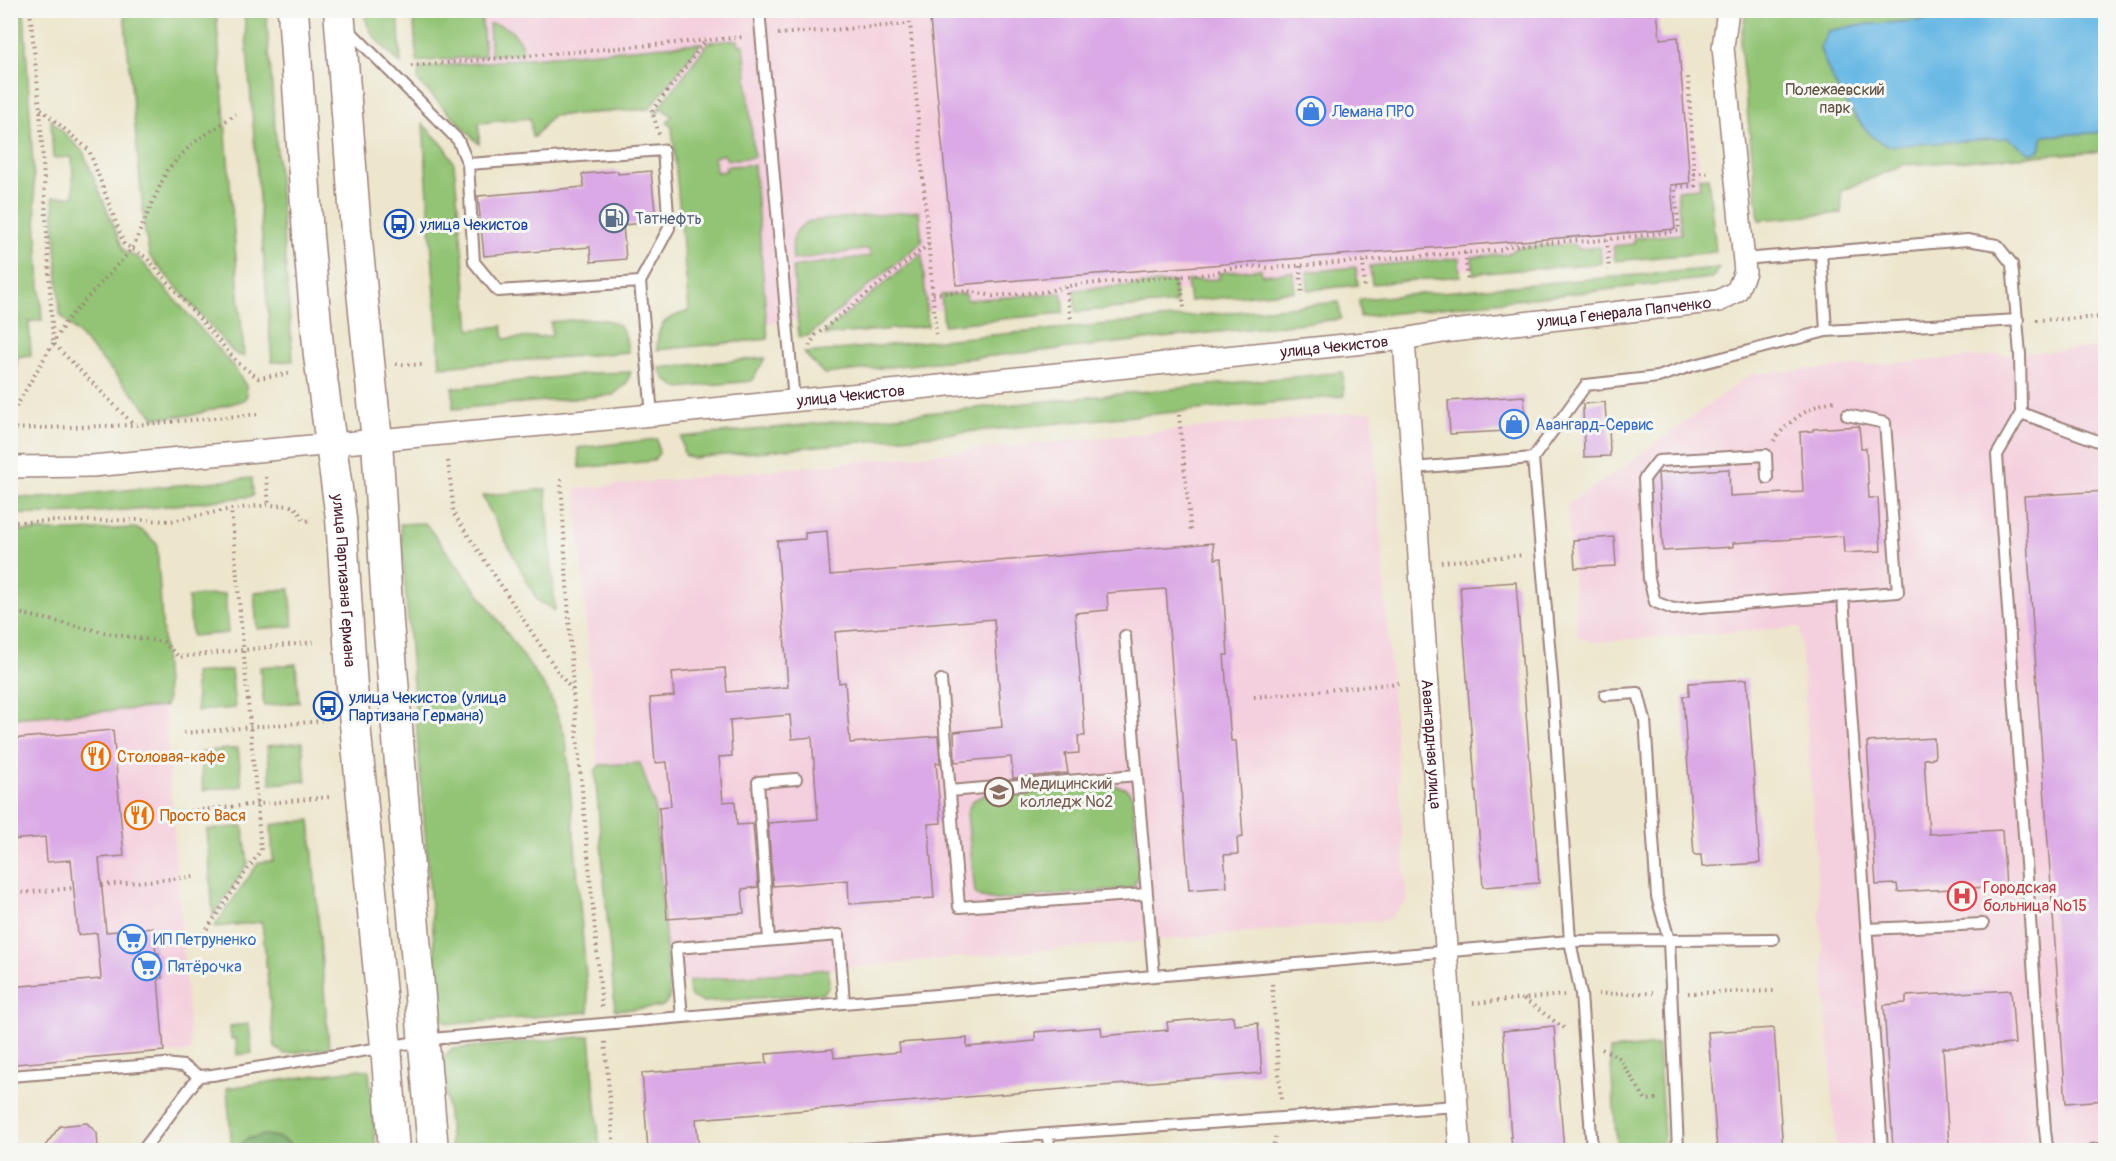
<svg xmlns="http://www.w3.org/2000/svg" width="2116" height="1161" font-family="Pangolin,sans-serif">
	<rect width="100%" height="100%" fill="#f6f6f2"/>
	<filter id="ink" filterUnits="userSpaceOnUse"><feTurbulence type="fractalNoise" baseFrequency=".0167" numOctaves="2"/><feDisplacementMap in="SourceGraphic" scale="12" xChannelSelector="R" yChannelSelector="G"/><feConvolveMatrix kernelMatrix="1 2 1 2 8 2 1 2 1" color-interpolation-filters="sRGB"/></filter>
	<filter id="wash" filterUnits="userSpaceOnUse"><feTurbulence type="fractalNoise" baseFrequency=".008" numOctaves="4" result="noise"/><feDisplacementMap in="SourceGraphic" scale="24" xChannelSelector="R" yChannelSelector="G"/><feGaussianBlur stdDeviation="1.35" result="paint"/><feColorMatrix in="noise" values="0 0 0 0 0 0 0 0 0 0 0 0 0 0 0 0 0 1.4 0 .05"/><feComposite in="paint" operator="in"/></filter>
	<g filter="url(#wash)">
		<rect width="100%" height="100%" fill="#ede6cc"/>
		<path fill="#f4cfdd" d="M442,11H1657L1660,38L1678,37L1714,250L726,326L705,84L448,98Z
			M2105,347V1150H1836L1800,627L1594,642L1578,637L1567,505L1624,467L1751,374Z
			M1372,411L1407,901L1387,920L615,988L576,489Z
			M164,707L191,1052L13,1067L11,1037V719Z"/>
		<path fill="#93c474" stroke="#6e7250" stroke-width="1.5" d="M24,11L42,320L29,322L31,355L17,357V392L11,393L10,11Z
			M124,11H216L244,357L234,353L150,257L145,233Z
			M244,11H266L293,361L272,362Z
			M364,11H398L401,64C385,48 366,34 364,11Z
			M413,11H481L485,56L417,62Z
			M1746,11H2105V151L1904,165L1841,191L1842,213L1759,220L1740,44Z
			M489,24C507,23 520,35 523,53L491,55Z
			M738,40L739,45H744L754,157L727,160L724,154L714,157L716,172L726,171V166L754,165L768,339L657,350C657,322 665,318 689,311L672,127L667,123L672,116L661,108L656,115L655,113L709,42Z
			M701,43L649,109L552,116L534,137H532L530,118L479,123V144L418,81L419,68Z
			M51,120L83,152L124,251L139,258L234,367L246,386L247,395L244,400L193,415L155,418L60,314L53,197L74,196L72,157L53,158Z
			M423,124L446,148L454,164L470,330L502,326L504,339L552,336L551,322C568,321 604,314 618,325C626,332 627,342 628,352L440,367Z
			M1708,177L1716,252L1615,261L1613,246L1634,244V238L1681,234L1677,190L1700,188L1699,178Z
			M919,211L922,242L808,336L799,337L793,267L871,256L869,249L793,260C791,241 792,229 810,221Z
			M1572,244L1580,249L1600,247L1601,263L1474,274L1472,257L1508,254L1516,248Z
			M922,253L928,326L825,335V332Z
			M1459,258L1460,276L1372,284L1370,266Z
			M1356,267L1358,285L1308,290L1307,272Z
			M1719,268L1712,278L1360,317L1359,300L1361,299Z
			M1261,269L1262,275L1293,272L1295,291L1190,301L1187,281L1219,279V273Z
			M1174,282L1176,303L1076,312L1074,290Z
			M1061,293L1064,305L1063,313L944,325L941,295L966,294L967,300Z
			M1339,302L1341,319L824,374L804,353Z
			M765,358L752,381L678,388L665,379L659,368Z
			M631,372L626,384L613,395L453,409V388L597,373Z
			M1343,372L1344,396L693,458L684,455L681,437Z
			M657,439L659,453L653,461L580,468L578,448Z
			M252,478L253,496C172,506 92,516 11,514V497L41,498Z
			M546,489L555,611L537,600L482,496Z
			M425,523L488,606L549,693L566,739L589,1012L453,1024L445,1022L440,1017L400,524Z
			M134,528L143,531L157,544L167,701L164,707L11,718V531H74Z
			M290,589L293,626L257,629L254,592Z
			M225,594L228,633L192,636L188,597Z
			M296,664L299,702L264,706L260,667Z
			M231,670L235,708L197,711L194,673Z
			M302,742L306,781L271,784L267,746Z
			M238,748L242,786L203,790L200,752Z
			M640,763L655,807L670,997L667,1002L661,1007L615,1010L595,771L600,765Z
			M1111,785L1126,788L1133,798L1139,875L1134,886L1128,889L997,900L981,897L975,893L967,813L972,801L984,795Z
			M310,820L329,1048L284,1054L275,1047L274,1042L262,922L214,927L259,862L273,861L271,825Z
			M243,826L248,863L213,916L207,830Z
			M828,969L829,986L824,993L703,1002C688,997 689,997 689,981Z
			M249,1024L252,1053L237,1055L236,1038L231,1039L230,1026Z
			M590,1036L600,1150H451L443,1058L451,1049Z
			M1658,1045L1664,1135L1662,1150H1617L1610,1050Z
			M360,1069L369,1071L376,1150H232L227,1088Z"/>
		<path fill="#76aa66" stroke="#606448" stroke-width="1.5" d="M263,1135C275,1136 288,1138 294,1150H234L247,1139Z"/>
		<path fill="#6bb9e5" stroke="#5a6c88" stroke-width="1.5" d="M2062,10L2105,11V132L2043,136L2040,150L2031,154L2008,138L1889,146C1883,144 1877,141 1873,137C1849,113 1830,79 1820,48L1828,31L1858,25Z"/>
		<g id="blocks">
			<path fill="#dbaae6" d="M929,10H1657L1660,39L1678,37L1690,183L1671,185L1675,229L956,285Z
				M618,171V174L651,171L656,222L623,225L626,259L591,262L590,247L484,256L478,196L584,187L582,174Z
				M1524,396L1526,430L1450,434L1448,401Z
				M1605,402L1606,420H1609L1610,456L1584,457L1583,404Z
				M1859,426L1861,448H1866L1869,498H1878L1881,551L1844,553L1843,536L1733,543V547L1663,551L1658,473L1729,469L1730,496L1803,492L1800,432L1813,431V429Z
				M2106,491V1100L2066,1103L2024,496Z
				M827,531L830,575L1213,543L1215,559L1221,558L1228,655H1224L1231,741H1236L1243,837L1237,838L1238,854L1224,855L1227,887L1189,890L1166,589L1107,593L1108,610L1075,613L1085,736H1078L1079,753L1065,754L1068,773L1013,778L1011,757L955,762L954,732L1002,727L994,619L835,632L839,683L845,682L850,743L938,736L940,763H936L941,823L928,824L934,898L849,904L848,880L773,886L768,823L818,819L812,737L792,739L790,715L730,720L732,756L719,757L723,802L735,801L737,825L753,824L758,887L742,889L744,913L667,919L659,807L671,806L667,762L655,763L650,698L674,696L672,672L725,668L727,692L788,687L777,541L805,539V533Z
				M1614,537L1616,566L1575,568L1573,540Z
				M1516,582L1539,883L1483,887L1460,586Z
				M1747,679L1760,863L1702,867L1701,855H1694L1683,696H1689V683Z
				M113,730L124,856L99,858L106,932L153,928L156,953H159L162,978H158L164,1051L16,1064L10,987L101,979L97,933L78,935L71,860L47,862L45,837L10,840V739Z
				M1934,738L1935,758L1924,759L1929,834L2002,830L2006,886L1898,892L1897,884L1876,885L1867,742Z
				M2011,990L2015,1044L1943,1048L1949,1146L1893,1149L1884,1005L1906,1003V996Z
				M1233,1016L1234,1025L1258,1023L1262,1073L696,1119L699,1150H648L642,1073L767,1063L766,1054L833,1049L834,1058L900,1052L899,1043L967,1038V1047L1035,1041V1032L1101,1027L1102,1036L1168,1030L1167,1022Z
				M1554,1026L1564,1150H1512L1503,1031Z
				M1774,1028L1783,1150H1717L1708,1032Z
				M87,1123L97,1133L98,1150H42L60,1126Z"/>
		</g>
	</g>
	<g filter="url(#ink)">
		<use href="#blocks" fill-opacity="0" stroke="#9c827c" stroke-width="1.5"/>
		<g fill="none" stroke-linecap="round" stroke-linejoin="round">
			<g stroke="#9c827c" stroke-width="14">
				<path id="service" d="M759,10L794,401
					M347,28L458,140L468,164L474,262L498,291L640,282
					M468,164L663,150L669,228L640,282L652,415
					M1821,252L1826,331
					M1744,259L1967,240L1997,245L2012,264L2020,354L2021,413L1997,455L2045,1130L2047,1147L2052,1150
					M2021,413L2106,444
					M1533,458L1586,385L1658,377L1691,366L1826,331L2018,320
					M1413,468L1533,458L1553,691L1570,941L1581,994L1592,1150
					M1767,478L1766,455L1658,461L1644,479L1649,579L1655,602L1673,609L1898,592L1885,423L1847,415
					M1843,597L1882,1150
					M1125,636L1154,976
					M941,680L959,907L1147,894
					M1605,695L1638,693L1645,720L1657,897L1669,940L1678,1150
					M950,791L1137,775
					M1867,929L1983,924
					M769,940L758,782L796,779
					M682,1017L676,948L839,935L844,1003
					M10,1076L165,1064L183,1066L199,1076L212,1075L442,1038L1154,976L1570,941L1773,939
					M1048,1134L1049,1150
					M143,1150L199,1076
					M850,1150L1048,1134L1457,1106
					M2092,1150L2106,1148"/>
			</g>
			<g stroke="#9c827c" stroke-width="24">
				<g id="minor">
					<path id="s1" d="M1404,339L1460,1150"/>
					<path id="s2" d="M10,467L92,466L652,415L1404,339L1443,332L1719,301L1737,291L1745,272L1723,47L1728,10"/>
				</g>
			</g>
			<g stroke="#9c827c" stroke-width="33">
				<g id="secondary">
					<path id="s3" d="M293,10L308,235L319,356L341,518L353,703L386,1046L394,1150"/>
					<path d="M339,10L356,231L377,441L388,622L433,1150"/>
				</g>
			</g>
			<path stroke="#9c827c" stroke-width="4" stroke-dasharray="1.5 4.5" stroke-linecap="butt" d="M30,10L40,109L53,343L134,425
				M909,10L936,334
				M778,34L909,24
				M411,66L744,37
				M41,109L89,150L124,244L147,258L238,363L258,378L293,373
				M659,134L652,111L706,40
				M1694,174L1711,172
				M1607,240L1609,270
				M1465,253L1468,281
				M1363,261L1365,290
				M1300,266L1302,296
				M1180,276L1184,308
				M1066,287L1071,320
				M933,294L968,291L993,296L1044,292L1073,285L1210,274C1227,268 1252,264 1269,268L1502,250L1507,246L1579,240L1584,242L1679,231L1675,187L1695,186L1688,76
				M2036,320L2106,317
				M809,346L816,335L929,244
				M396,364L424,365
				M1179,415L1191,532
				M10,417L66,321L132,249L167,170L192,144L236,114
				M10,429L134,425L261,414
				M1774,441C1786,422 1813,403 1836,401
				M448,461L454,514L560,675L573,691
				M266,477L269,505
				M561,479L573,691L602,1007
				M10,522L142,520L171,521L231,509L269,505L294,506L305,521L312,520
				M1441,562L1524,555
				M10,611L112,634L163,642L179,657L315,642
				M1254,697L1400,683
				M184,733L322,721
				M190,811L329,797
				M102,885L194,877
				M10,894L74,888
				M200,939L261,850L231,509
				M1272,984L1281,1100
				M1688,993L1777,991
				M1598,994L1653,993
				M1524,999L1564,1028
				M1473,1003L1564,995
				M605,1042L614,1150
				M1602,1049L1619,1058L1646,1100L1657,1099
				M1272,1150L1276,1136"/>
			<use href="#service" stroke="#fff" stroke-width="10"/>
			<use href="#minor" stroke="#fff" stroke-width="21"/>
			<use href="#secondary" stroke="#fff" stroke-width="30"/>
		</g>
	</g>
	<defs>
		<g id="shop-ring" transform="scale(1.5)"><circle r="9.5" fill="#f6f6f2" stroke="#3f7fe0" stroke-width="1.5"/><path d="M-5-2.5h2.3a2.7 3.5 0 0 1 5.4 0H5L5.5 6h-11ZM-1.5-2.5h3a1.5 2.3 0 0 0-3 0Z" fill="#3f7fe0"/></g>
		<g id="fuel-ring" transform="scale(1.5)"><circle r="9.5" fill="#f6f6f2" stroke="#5c6f8a" stroke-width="1.5"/><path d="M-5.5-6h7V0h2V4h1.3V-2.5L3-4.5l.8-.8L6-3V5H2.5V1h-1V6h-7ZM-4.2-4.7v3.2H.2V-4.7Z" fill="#5c6f8a"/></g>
		<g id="bus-ring" transform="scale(1.5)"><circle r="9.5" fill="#f6f6f2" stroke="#1a4fb4" stroke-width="1.5"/><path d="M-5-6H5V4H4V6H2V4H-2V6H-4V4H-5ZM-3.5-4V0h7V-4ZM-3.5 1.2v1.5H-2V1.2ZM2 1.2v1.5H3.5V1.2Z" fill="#1a4fb4"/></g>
		<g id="restaurant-ring" transform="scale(1.5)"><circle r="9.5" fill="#f6f6f2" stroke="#e8710a" stroke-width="1.5"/><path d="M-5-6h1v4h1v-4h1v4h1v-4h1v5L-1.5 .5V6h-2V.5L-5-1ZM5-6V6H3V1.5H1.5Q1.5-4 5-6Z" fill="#e8710a"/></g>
		<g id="university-ring" transform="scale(1.5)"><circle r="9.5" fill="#f6f6f2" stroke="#8d6e63" stroke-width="1.5"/><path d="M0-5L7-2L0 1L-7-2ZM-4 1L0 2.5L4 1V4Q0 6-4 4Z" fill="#8d6e63"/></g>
		<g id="hospital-ring" transform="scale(1.5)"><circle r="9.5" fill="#f6f6f2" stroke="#e0444e" stroke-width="1.5"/><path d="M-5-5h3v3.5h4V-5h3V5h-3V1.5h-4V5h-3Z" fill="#e0444e"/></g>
		<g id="supermarket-ring" transform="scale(1.5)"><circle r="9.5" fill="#f6f6f2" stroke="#3f7fe0" stroke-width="1.5"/><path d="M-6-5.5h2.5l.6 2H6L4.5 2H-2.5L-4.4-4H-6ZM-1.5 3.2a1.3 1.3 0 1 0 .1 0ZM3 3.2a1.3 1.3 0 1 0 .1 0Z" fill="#3f7fe0"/></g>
	</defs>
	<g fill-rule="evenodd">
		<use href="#shop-ring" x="1311" y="111"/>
		<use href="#fuel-ring" x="614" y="218"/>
		<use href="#bus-ring" x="399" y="224"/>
		<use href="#shop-ring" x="1514" y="424"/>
		<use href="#bus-ring" x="328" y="706"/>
		<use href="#restaurant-ring" x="96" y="756"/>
		<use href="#university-ring" x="999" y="792"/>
		<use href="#restaurant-ring" x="139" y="815"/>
		<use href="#hospital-ring" x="1962" y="896"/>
		<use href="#supermarket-ring" x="132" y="939"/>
		<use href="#supermarket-ring" x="147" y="966"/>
	</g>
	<g text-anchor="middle" stroke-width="6" stroke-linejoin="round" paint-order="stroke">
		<g font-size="16" fill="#605141" stroke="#f6f6f2">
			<text x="1835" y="95">Полежаевский<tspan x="1835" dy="18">парк</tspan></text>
		</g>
		<g font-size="16" fill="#366cbe" stroke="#f6f6f2" text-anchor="start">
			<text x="1332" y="117">Лемана ПРО</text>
			<text x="1535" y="430">Авангард-Сервис</text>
			<text x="153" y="945">ИП Петруненко</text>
			<text x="168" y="972">Пятёрочка</text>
		</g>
		<g font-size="16" fill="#4e5e75" stroke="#f6f6f2" text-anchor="start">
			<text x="635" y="224">Татнефть</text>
		</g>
		<g font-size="16" fill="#164399" stroke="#f6f6f2" text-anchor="start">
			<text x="420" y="230">улица Чекистов</text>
			<text x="349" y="703">улица Чекистов (улица<tspan x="349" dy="18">Партизана Германа)</tspan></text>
		</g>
		<g font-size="16" fill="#4a1f2b" stroke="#f6f6f2">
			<text dy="6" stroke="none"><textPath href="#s2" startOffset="1622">улица Генерала Папченко</textPath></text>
			<text dy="6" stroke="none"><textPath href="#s2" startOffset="1330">улица Чекистов</textPath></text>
			<text dy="6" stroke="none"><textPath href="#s2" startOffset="844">улица Чекистов</textPath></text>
			<text dy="6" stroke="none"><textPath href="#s3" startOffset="573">улица Партизана Германа</textPath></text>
			<text dy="6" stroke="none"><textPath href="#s1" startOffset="406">Авангардная улица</textPath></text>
		</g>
		<g font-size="16" fill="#c56008" stroke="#f6f6f2" text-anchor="start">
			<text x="117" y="762">Столовая-кафе</text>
			<text x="160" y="821">Просто Вася</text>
		</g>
		<g font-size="16" fill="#785e54" stroke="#f6f6f2" text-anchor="start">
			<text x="1020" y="789">Медицинский<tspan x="1020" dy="18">колледж №2</tspan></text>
		</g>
		<g font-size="16" fill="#be3a42" stroke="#f6f6f2" text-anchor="start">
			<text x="1983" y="893">Городская<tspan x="1983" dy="18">больница №15</tspan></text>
		</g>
	</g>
	<rect width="2116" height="1161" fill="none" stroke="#f6f6f2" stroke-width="36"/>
</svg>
